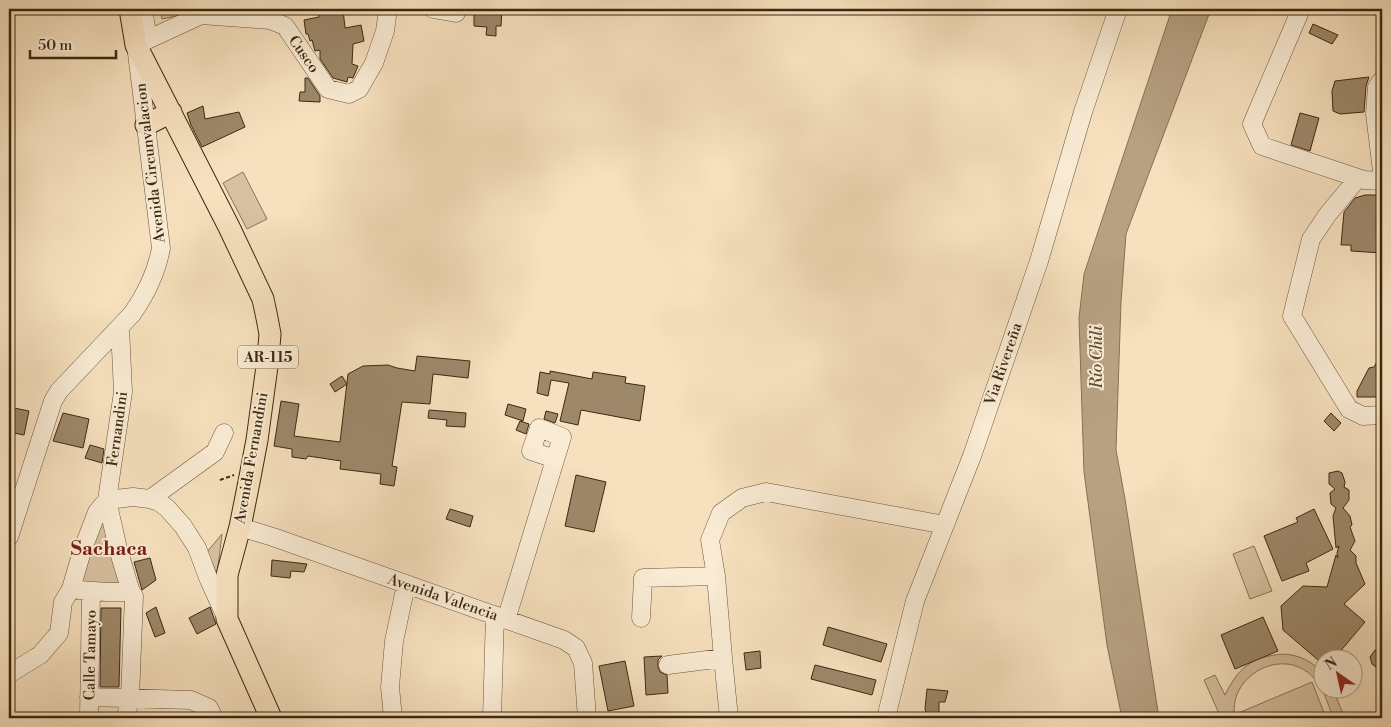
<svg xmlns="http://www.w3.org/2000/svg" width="1391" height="727" font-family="'Libre Bodoni',serif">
	<rect width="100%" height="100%" fill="#f6e0bd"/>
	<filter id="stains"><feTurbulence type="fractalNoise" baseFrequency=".004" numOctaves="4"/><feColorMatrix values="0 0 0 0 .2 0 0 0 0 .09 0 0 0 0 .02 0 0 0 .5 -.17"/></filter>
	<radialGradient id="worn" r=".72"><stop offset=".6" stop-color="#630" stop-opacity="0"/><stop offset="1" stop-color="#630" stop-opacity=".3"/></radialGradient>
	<path fill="#d7c1a0" stroke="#8a7458" d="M160,9H210L162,19Z
		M243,172L267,219L247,229L223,183Z
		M100,516H105L124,586L96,585L80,581Z
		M222,534L217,574L207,552Z
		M1254,546L1272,591L1250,599L1233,554Z
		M1283,654C1300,655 1311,661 1323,673L1324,690H1333L1345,718H1333C1328,705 1324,687 1313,677C1290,653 1252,664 1238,692C1234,700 1234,709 1234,718H1221L1204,680L1215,675L1225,695C1239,667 1251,657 1283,654Z
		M1312,682L1326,718H1238L1236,714Z"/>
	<path fill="#b7a182" stroke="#867154" d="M1172,9H1211L1126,234L1121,302L1116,450L1125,499L1159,718H1122L1107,645L1084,472L1079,318L1084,274Z"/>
	<path fill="#9d886a" stroke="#3d2810" d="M319,9H343L345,28L361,25L364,41L353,44L352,64L358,66L353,78L348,77L347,82L333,78L320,59V50L315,51L312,40L310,41L308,34H306L304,20L319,17Z
		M474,9H502L501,26H496V36L486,35L487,27L474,26Z
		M1313,24L1338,35L1332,44L1309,33Z
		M1369,77L1366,86L1364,112L1340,114L1333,111L1332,91L1335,81Z
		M305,78H308L320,96V102L299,101L300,92H305Z
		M203,106L205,119L239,112L245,127L202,147L191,125L187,113Z
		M1300,113L1319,118L1310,151L1291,145Z
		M1365,195H1382V253L1351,251V245H1341L1344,212L1355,198Z
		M1382,353V397H1357V391L1369,368L1374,367Z
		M417,356L470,361L468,378L433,374L430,404L402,402L392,466L397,467L394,486L380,484L381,474L340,469L341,461L308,456L306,459L292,457V449L274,446L281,401L299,404L294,436L340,442L348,374L363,366L388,365L397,368L415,371Z
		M550,371L592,379L593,372L626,377L625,383L645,386L640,421L581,410L578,425L560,421L569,383L551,380L548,396L537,393L540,372L550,374Z
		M342,376L347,384L335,392L330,384Z
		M508,404L526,409L523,421L505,415Z
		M9,407L29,411L24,435L9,432Z
		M429,410L466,413L465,427L446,426L447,420L428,418Z
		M546,411L558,414L555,423L544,419Z
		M63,413L89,419L83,448L53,441Z
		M1331,413L1341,423L1334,431L1324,421Z
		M520,421L529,424L526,434L516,430Z
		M90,445L104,449L102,463L85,458Z
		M1338,471L1342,473L1345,482L1344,487L1349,490V500L1343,508L1350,516L1352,525L1350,527L1355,541L1350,550L1356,556V563L1365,584L1344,604L1365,622L1333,660H1318L1283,630L1281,606L1303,586L1327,587L1336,555L1338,558L1337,553L1339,546L1336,548L1333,516L1336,508L1331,504L1330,493L1335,489L1329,484V473Z
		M576,475L606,482L594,532L565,526Z
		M450,509L473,516L470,527L446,519Z
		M1314,509L1333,549L1306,563L1309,571L1282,581L1264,536L1298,522L1296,518Z
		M150,558L156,580L142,590L134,562Z
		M272,560L307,564L304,572L291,571L290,578L271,576Z
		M156,607L165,633L155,637L146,613Z
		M210,607L216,624L197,634L189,618Z
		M101,608H121L119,687H100Z
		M1263,617L1278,651L1235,669L1221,635Z
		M828,627L887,644L881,662L823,645Z
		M1375,650H1382V672L1372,664L1370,657Z
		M760,651L761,668L746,670L744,653Z
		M662,656L658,660V667L660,672L667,675L668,693L646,695L644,657Z
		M625,661L634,706L608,711L599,666Z
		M815,665L876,680L872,695L811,679Z
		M927,689L948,691L945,702H939V713L929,718H928L925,709Z"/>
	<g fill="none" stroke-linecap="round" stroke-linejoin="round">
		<g stroke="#6b563b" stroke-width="19">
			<path id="minor" d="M143,9L148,39
				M433,9L456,13
				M1301,9L1252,124L1262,146L1364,180L1382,181
				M1382,80L1377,87L1375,114L1382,171
				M1358,178L1328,214L1311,239L1292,316L1349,409L1363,416L1382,415
				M120,327L123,392L107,500L118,549L131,592L134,596L130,697L126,718
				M150,499L215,452L224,433
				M240,527L273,537L564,640L576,648L583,663L587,718
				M9,537L53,401L59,391L132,314C146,294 157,271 161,248L136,45L201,15L270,20L285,26L328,89L349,94L359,89L374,63L385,31L388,9
				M79,590L107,592H131
				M641,618L643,578L716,576
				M506,620L562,437L539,428L531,451L555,459
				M668,665L723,658
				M9,674L40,655L59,633L63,602L71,589L82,551L97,512L107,500L133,497L150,499L159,502L167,508L183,526L197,548L209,580L226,617
				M89,697L191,700L209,708L214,718
				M89,718L91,591
				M393,718L390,687L394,641L406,585
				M492,718L495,615
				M729,718L723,658L716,576L710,540L721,513L742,498L766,492L945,525
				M886,718L915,601L972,456L1039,261L1083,112L1118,9"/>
		</g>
		<g stroke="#3d2810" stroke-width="23">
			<path id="major" d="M130,9L136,45L229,227L263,299L267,318L270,334L268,359L257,440L249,482L240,527L227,575V619L271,718
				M146,125L171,112"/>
		</g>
		<path stroke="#3d2810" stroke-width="2" stroke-dasharray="4 2.5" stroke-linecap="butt" d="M220,480L234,475"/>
		<use href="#minor" stroke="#f9ebd4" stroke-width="18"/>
		<use href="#major" stroke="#f6e0bd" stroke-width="21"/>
	</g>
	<g text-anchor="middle" stroke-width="4" stroke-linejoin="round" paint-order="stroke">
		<rect fill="#f9ebd4" stroke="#75624b" stroke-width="1" x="238" y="345.5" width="60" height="23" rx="4"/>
		<g font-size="14" font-weight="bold" fill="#3d2810">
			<text x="268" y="362">AR-115</text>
		</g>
		<g font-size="15" fill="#3d2810" stroke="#f9ebd4">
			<text transform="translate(304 54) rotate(55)" y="5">Cusco</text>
			<text transform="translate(150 163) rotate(-97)" y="5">Avenida Circunvalacion</text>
			<text transform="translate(1003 364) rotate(-71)" y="5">Via Rivereña</text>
			<text transform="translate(117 429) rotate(-82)" y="5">Fernandini</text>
			<text transform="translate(251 458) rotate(-80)" y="5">Avenida Fernandini</text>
			<text transform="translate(443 597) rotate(19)" y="5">Avenida Valencia</text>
			<text transform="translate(90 655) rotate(-89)" y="5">Calle Tamayo</text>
		</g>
		<g font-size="16" font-style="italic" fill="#624c32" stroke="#f9ebd4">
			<text transform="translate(1096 357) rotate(-90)" y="6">Río Chili</text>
		</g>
		<g font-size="20" font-weight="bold" fill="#7a1f14" stroke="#f9ebd4">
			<text x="109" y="555">Sachaca</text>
		</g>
	</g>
	<rect width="1391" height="727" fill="none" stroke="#f6e0bd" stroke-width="30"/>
	<rect x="10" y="10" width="1371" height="707" fill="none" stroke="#3d2810" stroke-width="2.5"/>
	<rect x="15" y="15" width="1361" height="697" fill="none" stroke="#3d2810"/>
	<g transform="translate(1338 674) rotate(326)"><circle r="24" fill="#f9ebd4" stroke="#ae9d86"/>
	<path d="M0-4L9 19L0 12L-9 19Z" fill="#8f2418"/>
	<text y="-8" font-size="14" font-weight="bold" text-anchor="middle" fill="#3d2810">N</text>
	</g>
	<path d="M30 50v8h86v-8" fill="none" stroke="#3d2810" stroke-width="2.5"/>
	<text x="38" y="50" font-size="15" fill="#3d2810" stroke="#f9ebd4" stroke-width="4" paint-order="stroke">50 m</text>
	<rect width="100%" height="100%" filter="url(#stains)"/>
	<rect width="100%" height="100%" fill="url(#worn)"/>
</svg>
